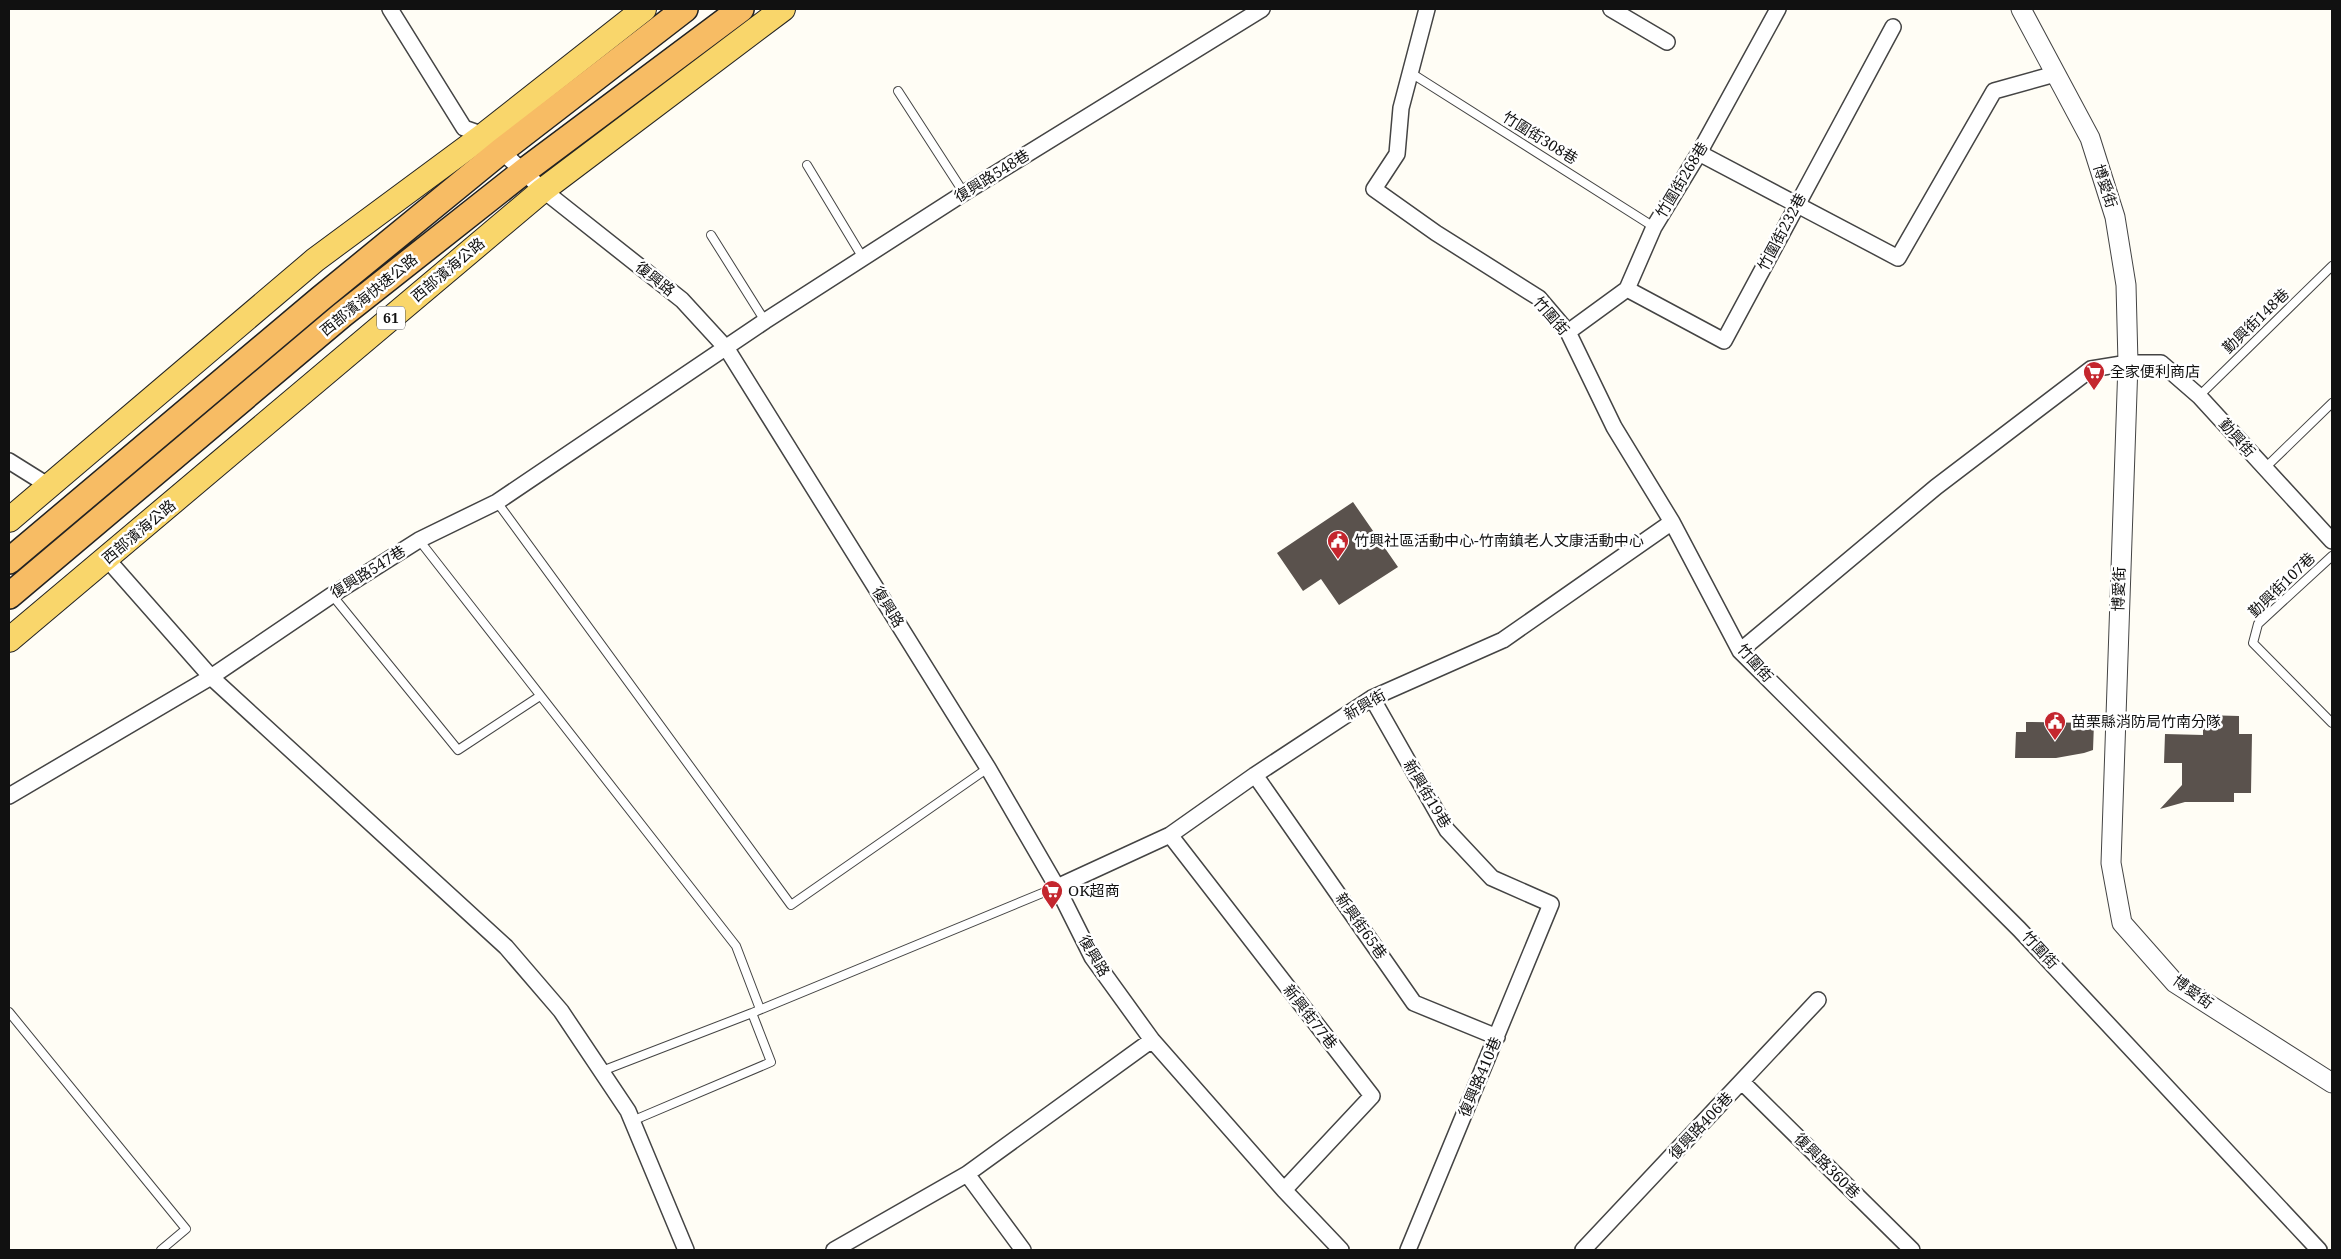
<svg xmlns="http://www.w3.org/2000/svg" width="2341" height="1259" font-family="'Noto Serif','Noto Sans TC',serif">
	<rect width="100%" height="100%" fill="#fffdf5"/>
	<path fill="#5a524d" d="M1353,502L1398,567L1339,605L1321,579L1303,591L1277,553Z
		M2203,715L2239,716V734H2252L2251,793H2234V802H2185L2160,809L2182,785V763H2164L2165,734L2203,735Z
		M2026,722L2094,723L2093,750L2084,753L2056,758H2015L2016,732H2026Z"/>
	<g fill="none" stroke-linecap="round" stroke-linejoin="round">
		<g stroke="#444" stroke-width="10">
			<path id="service" d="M1411,73L1654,227
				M898,91L964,193
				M807,165L863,258
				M711,235L765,321
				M2199,396L2332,266
				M2265,468L2332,403
				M497,502L791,905L988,768
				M419,540L736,946L760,1009
				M2332,556L2258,624L2253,643L2332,723
				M332,595L458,750L540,696
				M9,1012L186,1229L161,1250
				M602,1071L752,1013L1057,887
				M632,1121L771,1062L752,1013"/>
		</g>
		<g stroke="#444" stroke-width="18">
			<path id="minor" d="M390,9L464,128L484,135L543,190L682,300L727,349L988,768L1057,887L1092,957L1152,1040L1284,1190L1341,1250
				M1427,9L1401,108L1397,154L1374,189L1436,233L1539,298L1568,332L1614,427L1672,522L1740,651L2019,929L2319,1250
				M1611,9L1667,42
				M1699,153L1898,258L1994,91L2055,74
				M1627,289L1724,341L1893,27
				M1568,332L1627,289L1654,227L1699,153L1778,9
				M9,461L49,486
				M107,559L211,677L506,947L561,1011L628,1111L686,1250
				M1740,651L1936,487L2091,369L2128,363H2161L2199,396L2332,541
				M1372,698L1447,830L1492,878L1551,904L1408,1250
				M1255,775L1414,1003L1497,1037
				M9,796L211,677L332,595L419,540L497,502L765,321L964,193L1262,9
				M1170,835L1372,1096L1284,1190
				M1057,887L1170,835L1255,775L1372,698L1503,640L1672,522
				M1742,1082L1912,1250
				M967,1174L1023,1250
				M834,1250L967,1174L1152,1040
				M1583,1250L1818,1000"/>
		</g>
		<g stroke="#444" stroke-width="21">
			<path id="tertiary" d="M2021,9L2090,138L2115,217L2126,285L2128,363L2111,863L2122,923L2175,983L2332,1083"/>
		</g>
		<g stroke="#222" stroke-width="26">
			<path id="primary" d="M9,520L315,260L484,135L644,9
				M9,640L543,190L783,9"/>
		</g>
		<g stroke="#222" stroke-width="28">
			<path id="trunk" d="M9,561L320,299L501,151L685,9
				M9,596L342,315L523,172L741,9"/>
		</g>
		<use href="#service" stroke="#fff" stroke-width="8"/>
		<use href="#minor" stroke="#fff" stroke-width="15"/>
		<use href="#tertiary" stroke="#fff" stroke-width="19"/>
		<use href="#primary" stroke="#f9d66b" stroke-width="24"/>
		<use href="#trunk" stroke="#f7bc64" stroke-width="25"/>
	</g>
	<defs>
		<g id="supermarket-pin" transform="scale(1.125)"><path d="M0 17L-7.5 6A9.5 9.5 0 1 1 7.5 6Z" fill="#c4262e" stroke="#fff"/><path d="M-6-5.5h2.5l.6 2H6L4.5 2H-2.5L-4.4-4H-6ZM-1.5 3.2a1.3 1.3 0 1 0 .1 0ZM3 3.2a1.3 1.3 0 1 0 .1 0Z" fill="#fff"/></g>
		<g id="civic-pin" transform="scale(1.125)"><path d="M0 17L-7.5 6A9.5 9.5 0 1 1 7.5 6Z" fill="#c4262e" stroke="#fff"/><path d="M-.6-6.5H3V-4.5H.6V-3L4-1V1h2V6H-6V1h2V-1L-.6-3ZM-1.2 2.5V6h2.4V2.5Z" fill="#fff"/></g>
	</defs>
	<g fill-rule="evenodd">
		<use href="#supermarket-pin" x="2094" y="372"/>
		<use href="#civic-pin" x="1338" y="541"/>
		<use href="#civic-pin" x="2055" y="722"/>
		<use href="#supermarket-pin" x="1052" y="891"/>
	</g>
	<g text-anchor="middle" stroke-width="5" stroke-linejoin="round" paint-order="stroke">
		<rect fill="#fff" stroke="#585858" stroke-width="1" x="377" y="306.5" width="28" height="23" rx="4"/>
		<g font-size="14" font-weight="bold" fill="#111">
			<text x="391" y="323">61</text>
		</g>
		<g font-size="15" fill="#111" stroke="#fff">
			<text transform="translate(1540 138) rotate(32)" y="5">竹圍街308巷</text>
			<text transform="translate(992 176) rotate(-32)" y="5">復興路548巷</text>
			<text transform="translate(1682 180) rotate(-59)" y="5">竹圍街268巷</text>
			<text transform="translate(2105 186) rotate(72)" y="5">博愛街</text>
			<text transform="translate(1782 232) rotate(-62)" y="5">竹圍街232巷</text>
			<text transform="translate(448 270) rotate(-40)" y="5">西部濱海公路</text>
			<text transform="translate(655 279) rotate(38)" y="5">復興路</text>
			<text transform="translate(369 295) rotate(-39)" y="5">西部濱海快速公路</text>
			<text transform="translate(1551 316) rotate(49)" y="5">竹圍街</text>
			<text transform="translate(2256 321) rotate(-44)" y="5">勤興街148巷</text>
			<text transform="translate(2237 438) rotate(48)" y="5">勤興街</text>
			<text transform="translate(139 532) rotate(-40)" y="5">西部濱海公路</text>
			<text transform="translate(368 572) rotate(-32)" y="5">復興路547巷</text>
			<text transform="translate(2282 585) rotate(-44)" y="5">勤興街107巷</text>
			<text transform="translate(2119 589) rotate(-88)" y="5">博愛街</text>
			<text transform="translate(888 607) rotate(58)" y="5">復興路</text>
			<text transform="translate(1755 663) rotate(48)" y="5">竹圍街</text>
			<text transform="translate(1365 705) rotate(-30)" y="5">新興街</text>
			<text transform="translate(1427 794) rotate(59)" y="5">新興街19巷</text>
			<text transform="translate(1361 926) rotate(55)" y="5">新興街65巷</text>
			<text transform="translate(2040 950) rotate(47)" y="5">竹圍街</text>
			<text transform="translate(1094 956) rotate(59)" y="5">復興路</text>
			<text transform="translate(2193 992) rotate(36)" y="5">博愛街</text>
			<text transform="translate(1310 1017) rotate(52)" y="5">新興街77巷</text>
			<text transform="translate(1480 1077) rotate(-67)" y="5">復興路410巷</text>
			<text transform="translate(1701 1126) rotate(-47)" y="5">復興路406巷</text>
			<text transform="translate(1827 1166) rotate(45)" y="5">復興路360巷</text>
		</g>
		<g font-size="15" fill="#111" stroke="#fff" text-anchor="start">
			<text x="2110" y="377">全家便利商店</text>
			<text x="1354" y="546">竹興社區活動中心-竹南鎮老人文康活動中心</text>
			<text x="2071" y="727">苗栗縣消防局竹南分隊</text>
			<text x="1068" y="896">OK超商</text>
		</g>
	</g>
	<rect width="2341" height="1259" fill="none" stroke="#111111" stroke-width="20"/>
</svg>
